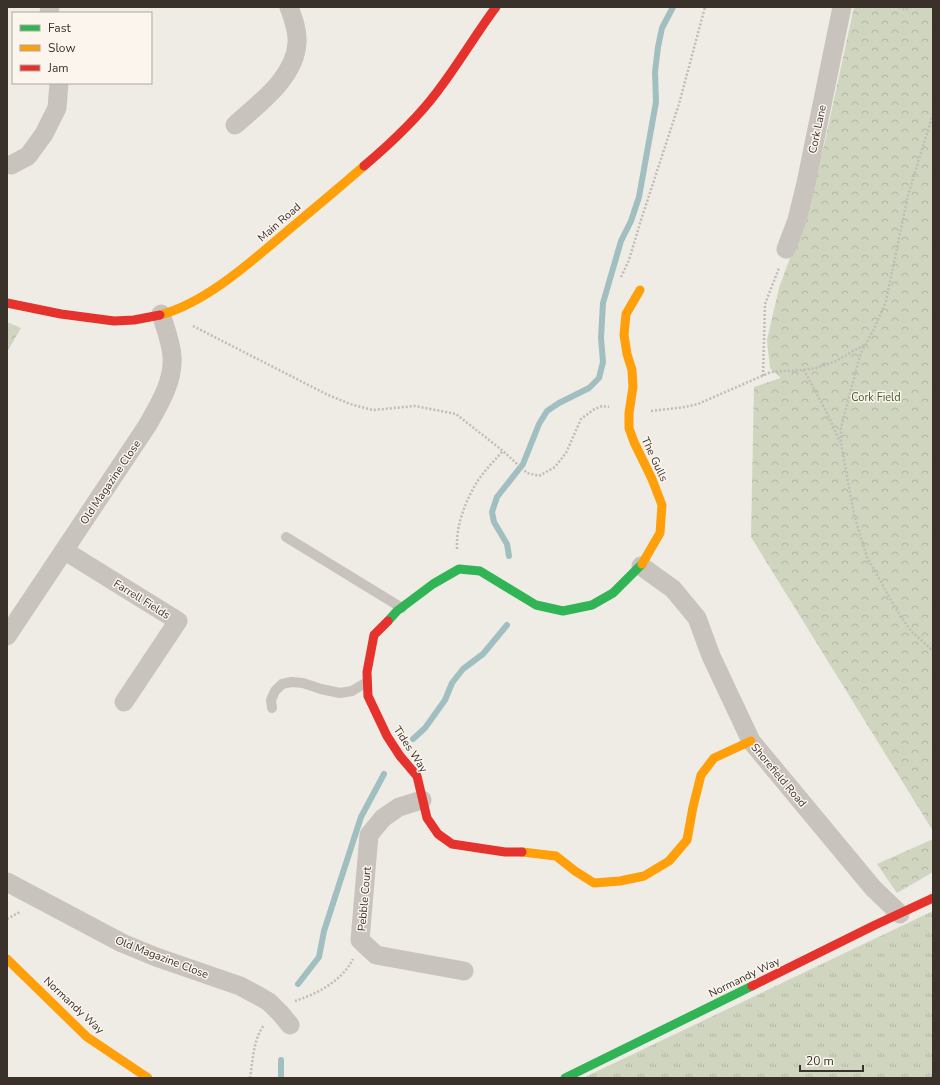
<svg xmlns="http://www.w3.org/2000/svg" width="940" height="1085" font-family="'Nunito Sans',sans-serif">
	<defs>
		<pattern id="grass-tufts" width="24" height="20" patternUnits="userSpaceOnUse"><rect width="24" height="20" fill="#cfd5bf"/><path d="M3 7l-1-3M5 7V3M7 7l1-3M15 17l-1-3M17 17v-4M19 17l1-3" fill="none" stroke="#b2b7a4"/></pattern>
		<pattern id="forest-crowns" width="20" height="18" patternUnits="userSpaceOnUse"><rect width="20" height="18" fill="#cfd5bf"/><path d="M2 6a3 3 0 1 1 6 0M12 15a3 3 0 1 1 6 0" fill="none" stroke="#b2b7a4"/></pattern>
	</defs>
	<rect width="100%" height="100%" fill="#efebe5"/>
	<path fill="url(#grass-tufts)" d="M933,911V1078H583Z"/>
	<path fill="url(#forest-crowns)" d="M854,7H933V831L751,537L754,387L781,378L770,368L767,340L779,288L807,211L825,141Z
		M7,322L21,328L7,352Z
		M933,839V872L897,893L877,864Z"/>
	<g fill="none" stroke-linecap="round" stroke-linejoin="round">
		<path stroke="#a1bfc1" stroke-width="6" d="M509,556L507,544L494,522L492,512L497,497L523,464L539,424L547,411L559,403L589,388L599,378L603,362L601,338L603,303L621,241L631,221L639,197L656,102L655,72L658,47L662,28L673,7
			M413,739L425,728L445,700L452,683L463,669L483,654L507,625
			M298,984L319,957L324,931L361,817L384,774
			M281,1078V1060"/>
		<path stroke="#c1bcb6" stroke-width="2.5" stroke-dasharray="2 2" stroke-linecap="butt" d="M899,7L905,10L911,7
			M933,114L908,195L886,301L874,329L861,353L857,367L841,427V443L854,515L867,557L888,595L901,617L911,631L933,651
			M621,277L629,260L641,220L679,104L705,7
			M193,326L326,394L350,404L373,410L415,406L456,414L503,451L527,473L539,476L555,467L566,453L581,419L593,410L602,406L609,407
			M803,370L806,374L827,413L840,442
			M763,376L765,304L779,268
			M651,411L685,407L698,404L771,372L803,370L816,368L834,362L866,344
			M457,549C456,525 465,502 477,482C484,471 494,461 503,451
			M7,919L20,912
			M295,1001C317,994 342,981 353,959
			M250,1078C253,1060 253,1040 264,1025"/>
		<path stroke="#c9c3bd" stroke-width="10" d="M286,537L402,608
			M272,708L271,700L275,691L282,684L291,682L303,683L321,689L340,693L352,691L367,682"/>
		<path stroke="#c9c3bd" stroke-width="19" d="M49,13L50,7
			M235,125C258,104 295,78 297,43C298,31 293,18 289,7
			M11,165L28,156L44,134L57,108L59,83
			M786,249L797,220L806,183L842,7
			M65,551L178,621L124,702
			M641,566L673,589L697,618L711,656L751,741L873,888L900,914
			M7,636L147,426C159,405 174,381 172,356C171,342 165,327 161,314
			M422,800L399,807L383,818L369,835L360,940L376,955L464,971
			M7,882L122,943L156,957L240,986L257,995L269,1002L281,1014L290,1025"/>
		<path stroke="#30b455" stroke-width="9" d="M388,621L397,611L433,584L459,569L480,571L536,605L563,611L592,605L613,593L642,564
			M565,1078L752,986"/>
		<path stroke="#ff9f0a" stroke-width="9" d="M640,290L626,314L624,335L627,354L632,370L633,387L629,413V428L634,442L652,479L662,505L660,533L642,564
			M160,315C208,302 254,259 292,227C316,207 340,187 364,166
			M522,852L556,856L575,871L594,883L620,881L644,876L669,861L687,840L693,807L701,775L714,758L751,741
			M7,959L87,1037L148,1078"/>
		<path stroke="#e5322d" stroke-width="9" d="M364,166C390,144 416,120 437,92C458,65 475,35 496,7
			M7,303L61,314L114,321L134,320L160,315
			M388,621L374,635L367,672L368,696L387,736L400,756L417,776L427,818L438,834L452,844L505,852H522
			M752,986L875,925L933,898"/>
	</g>
	<g text-anchor="middle" stroke-width="3" stroke-linejoin="round" paint-order="stroke">
		<g font-size="11" fill="#3a312b" stroke="#fbf5ee">
			<text transform="translate(817 129) rotate(-78)" y="4">Cork Lane</text>
			<text transform="translate(279 222) rotate(-41)" y="4">Main Road</text>
			<text transform="translate(655 459) rotate(65)" y="4">The Gulls</text>
			<text transform="translate(110 482) rotate(-56)" y="4">Old Magazine Close</text>
			<text transform="translate(142 599) rotate(32)" y="4">Farrell Fields</text>
			<text transform="translate(411 749) rotate(57)" y="4">Tides Way</text>
			<text transform="translate(779 775) rotate(50)" y="4">Shorefield Road</text>
			<text transform="translate(364 899) rotate(-85)" y="4">Pebble Court</text>
			<text transform="translate(162 957) rotate(21)" y="4">Old Magazine Close</text>
			<text transform="translate(744 977) rotate(-26)" y="4">Normandy Way</text>
			<text transform="translate(74 1005) rotate(43)" y="4">Normandy Way</text>
		</g>
		<g font-size="11" fill="#47592e" stroke="#fbf5ee">
			<text x="876" y="401">Cork Field</text>
		</g>
	</g>
	<rect width="940" height="1085" fill="none" stroke="#3a312b" stroke-width="16"/>
	<rect x="12" y="12" width="140" height="72" fill="#fbf5ee" stroke="#aea7a0"/>
	<rect x="20" y="25" width="20" height="6" fill="#30b455" stroke="#aea7a0"/>
	<text x="48" y="32" font-size="12" fill="#3a312b">Fast</text>
	<rect x="20" y="45" width="20" height="6" fill="#ff9f0a" stroke="#aea7a0"/>
	<text x="48" y="52" font-size="12" fill="#3a312b">Slow</text>
	<rect x="20" y="65" width="20" height="6" fill="#e5322d" stroke="#aea7a0"/>
	<text x="48" y="72" font-size="12" fill="#3a312b">Jam</text>
	<path d="M800 1065v6h63v-6" fill="none" stroke="#3a312b" stroke-width="2"/>
	<text x="806" y="1065" font-size="12" fill="#3a312b" stroke="#fbf5ee" stroke-width="3" paint-order="stroke">20 m</text>
</svg>
